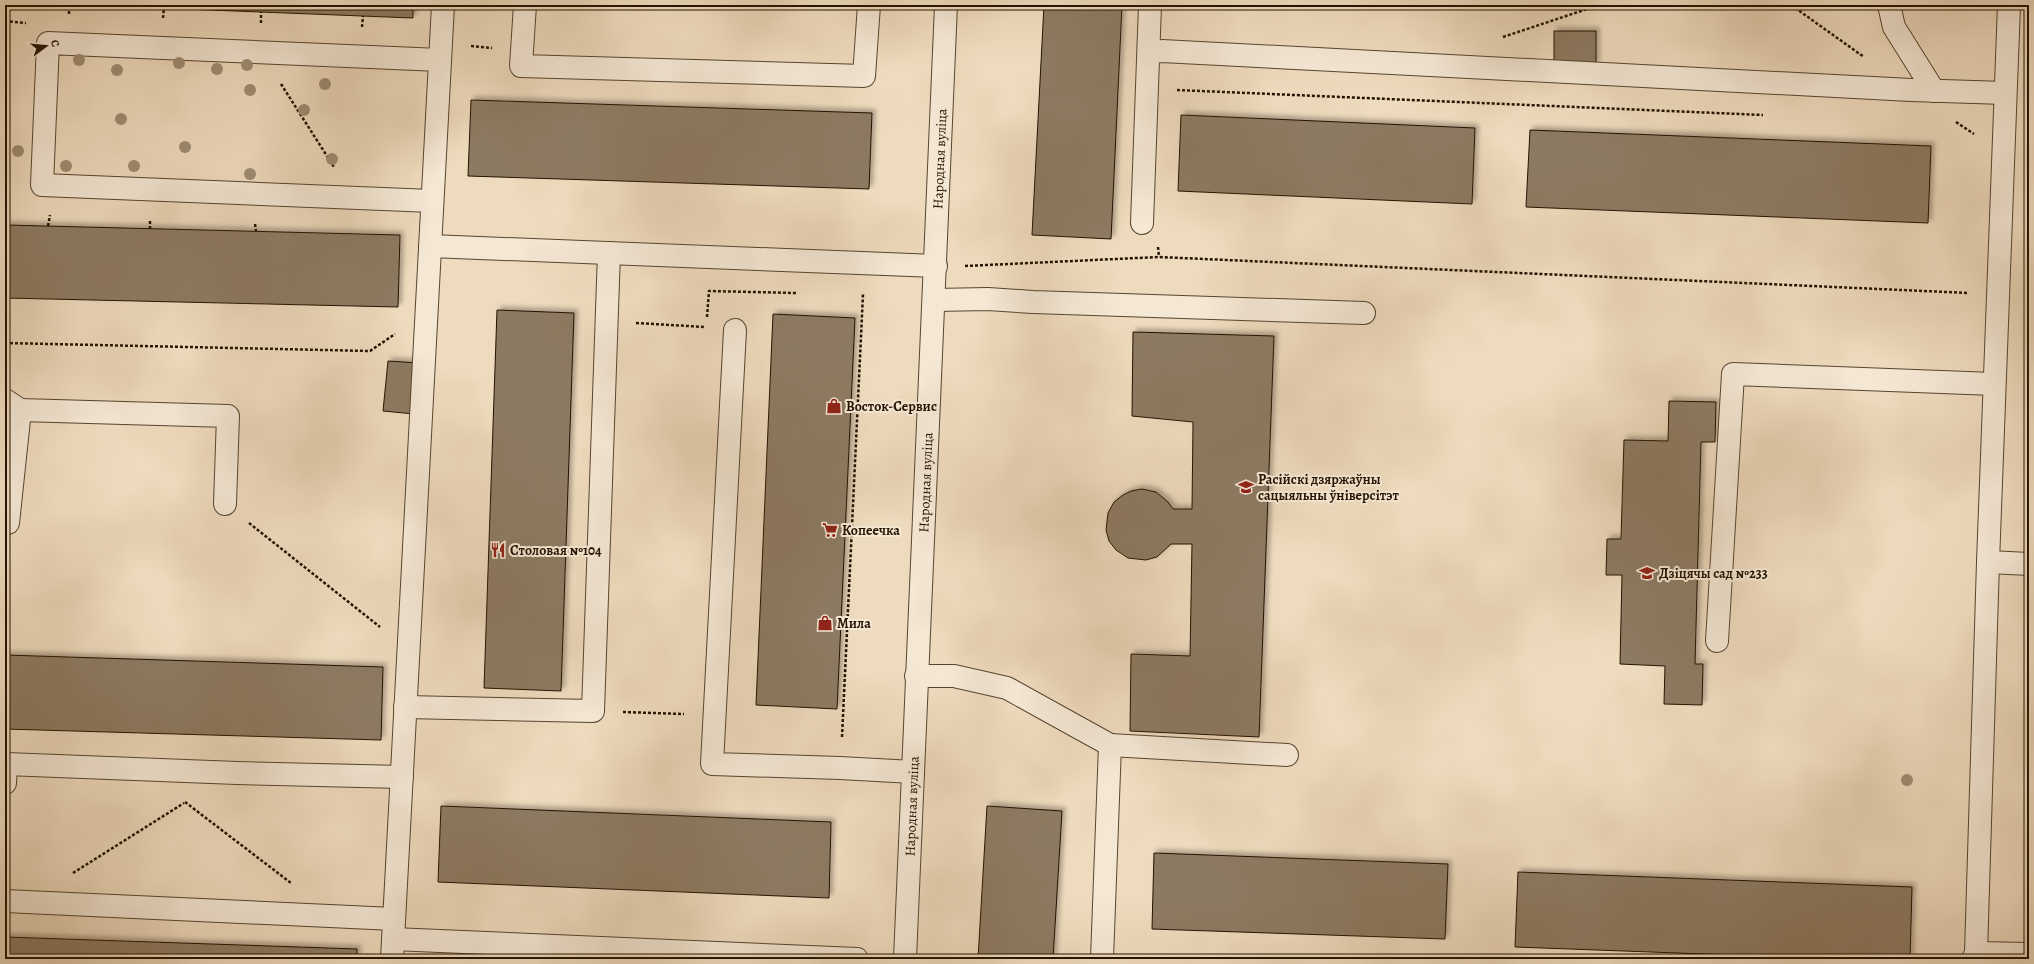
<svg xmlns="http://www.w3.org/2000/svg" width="2034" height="964" font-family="Alegreya,serif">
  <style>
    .building { fill: #8d7a62; stroke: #231300; filter: url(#shadow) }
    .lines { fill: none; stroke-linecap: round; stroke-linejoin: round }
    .minor-casing { stroke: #56452f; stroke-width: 24 }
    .path { stroke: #231300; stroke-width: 2.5; stroke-dasharray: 3 2; stroke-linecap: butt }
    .minor { stroke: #f4e7d4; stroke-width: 22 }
    .tree { fill: #9f8c73 }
    .labels { text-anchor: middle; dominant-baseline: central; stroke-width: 4; stroke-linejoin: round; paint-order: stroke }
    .street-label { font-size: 14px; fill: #231300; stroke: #f4e7d4 }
    .poi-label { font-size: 14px; font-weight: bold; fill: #231300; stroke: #f4e7d4; text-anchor: start }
  </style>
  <defs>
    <filter id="shadow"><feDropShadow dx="3.5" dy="-3.5" stdDeviation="2" flood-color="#0004"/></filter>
  </defs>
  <rect width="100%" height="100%" fill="#eedabd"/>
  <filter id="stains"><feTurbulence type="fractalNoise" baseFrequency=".005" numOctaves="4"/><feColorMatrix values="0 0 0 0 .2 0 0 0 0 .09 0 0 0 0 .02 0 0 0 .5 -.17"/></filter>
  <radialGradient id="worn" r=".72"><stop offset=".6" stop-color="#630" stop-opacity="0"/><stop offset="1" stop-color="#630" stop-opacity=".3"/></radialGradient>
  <g class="building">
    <polygon points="82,5 413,5 413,18"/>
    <polygon points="1044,5 1122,5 1111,239 1032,235"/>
    <rect x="1554" y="31" width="42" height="34"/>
    <polygon points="471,100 872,113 869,189 468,176"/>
    <polygon points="1181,115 1475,128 1472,204 1178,191"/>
    <polygon points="1530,130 1931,146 1928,223 1526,207"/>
    <polygon points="5,225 400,235 398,307 5,298"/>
    <polygon points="497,310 574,313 561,691 484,688"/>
    <polygon points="773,314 855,318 837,709 756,705"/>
    <polygon points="1133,332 1274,336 1259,737 1130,731 1131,654 1190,656 1192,544 1171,544 1157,557 1146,560 1128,558 1116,550 1109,541 1106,530 1108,513 1114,502 1123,495 1131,491 1142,489 1156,492 1168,502 1173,509 1192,509 1193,422 1132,416"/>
    <polygon points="388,361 418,363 414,414 383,411"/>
    <polygon points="1669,401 1716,402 1715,442 1701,442 1695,664 1703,664 1702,705 1664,704 1665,666 1620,664 1622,575 1606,575 1607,539 1621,539 1624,440 1668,441"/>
    <polygon points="5,655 383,667 381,740 5,729"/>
    <polygon points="441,806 831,822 829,898 438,882"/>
    <polygon points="987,806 1062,811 1053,959 978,959"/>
    <polygon points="2029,823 2029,909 2026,909"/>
    <polygon points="1154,853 1448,864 1445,939 1152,929"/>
    <polygon points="1518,872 1912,887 1910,959 1841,959 1515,947"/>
    <polygon points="5,937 357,949 357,959 5,959"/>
  </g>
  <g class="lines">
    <defs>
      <g id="minor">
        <polyline points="525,5 521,66 864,76 869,5"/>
        <polyline points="1889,5 1894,27 1934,91"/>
        <polyline points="1149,53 1162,51 1911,90 2005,93"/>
        <polyline points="432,201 42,185 48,43 440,60"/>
        <polyline points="1142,223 1150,5"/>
        <polyline points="430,246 936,266"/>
        <polyline points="934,300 988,299 1033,302 1364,313"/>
        <polyline points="735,330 712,764 840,768 913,772"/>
        <polyline points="5,400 20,410 8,523 5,523"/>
        <polyline points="20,410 228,416 225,504"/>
        <polyline points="1988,562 2029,564"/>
        <polyline points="1717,641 1733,374 1994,384"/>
        <polyline points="916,676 954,676 1007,688 1110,745 1102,959"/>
        <polyline points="405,707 593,711 609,253"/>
        <polyline points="1110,745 1287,755"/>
        <polyline points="5,783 6,764 237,773 402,777"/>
        <polyline points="5,901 394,919"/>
        <polyline points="393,939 857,959"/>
        <polyline points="1976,953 2029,954"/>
        <polyline points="392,959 443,5"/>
        <path id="s1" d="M905,959L946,5"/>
        <polyline points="1973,959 1976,953 1988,562 2009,5"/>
      </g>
    </defs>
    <use href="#minor" class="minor-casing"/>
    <g class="path">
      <polyline points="1791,5 1864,57"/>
      <polyline points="69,14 69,5"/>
      <polyline points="163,18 164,8"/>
      <polyline points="5,21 26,23"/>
      <polyline points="261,23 261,12"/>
      <polyline points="362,27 363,16"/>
      <polyline points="1503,37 1599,5"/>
      <polyline points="471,46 492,48"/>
      <polyline points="281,84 334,167"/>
      <polyline points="1177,90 1763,115"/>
      <polyline points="1956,122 1974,134"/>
      <polyline points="255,224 256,231"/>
      <polyline points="48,226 50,215"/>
      <polyline points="150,229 150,219"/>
      <polyline points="1158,247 1159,257"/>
      <polyline points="965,266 1159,257 1969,293"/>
      <polyline points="707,317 709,291 796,293"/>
      <polyline points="636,323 705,327"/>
      <polyline points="5,343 370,351 395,334"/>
      <polyline points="249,523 380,627"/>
      <polyline points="623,712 684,714"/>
      <polyline points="842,737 863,294"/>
      <polyline points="185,802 291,883"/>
      <polyline points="73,873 184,803"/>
    </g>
    <use href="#minor" class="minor"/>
  </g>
  <g class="tree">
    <circle cx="79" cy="60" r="6"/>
    <circle cx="179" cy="63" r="6"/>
    <circle cx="247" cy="65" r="6"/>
    <circle cx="217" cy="69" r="6"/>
    <circle cx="117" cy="70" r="6"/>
    <circle cx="325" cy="84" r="6"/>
    <circle cx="250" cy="90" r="6"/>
    <circle cx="304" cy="110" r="6"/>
    <circle cx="121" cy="119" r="6"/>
    <circle cx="185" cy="147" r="6"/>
    <circle cx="18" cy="151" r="6"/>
    <circle cx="332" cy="159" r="6"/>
    <circle cx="66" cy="166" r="6"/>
    <circle cx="134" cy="166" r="6"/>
    <circle cx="250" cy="174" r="6"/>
    <circle cx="1907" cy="780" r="6"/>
  </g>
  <defs>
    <symbol id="shop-bare" viewBox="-9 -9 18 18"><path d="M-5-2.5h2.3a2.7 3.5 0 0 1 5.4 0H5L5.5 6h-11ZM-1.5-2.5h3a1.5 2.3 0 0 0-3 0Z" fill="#8f2418" stroke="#f4e7d4" stroke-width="2.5" paint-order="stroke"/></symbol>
    <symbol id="university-bare" viewBox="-9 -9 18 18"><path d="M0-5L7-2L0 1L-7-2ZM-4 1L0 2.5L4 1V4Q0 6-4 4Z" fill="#8f2418" stroke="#f4e7d4" stroke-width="2.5" paint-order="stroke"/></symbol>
    <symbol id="supermarket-bare" viewBox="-9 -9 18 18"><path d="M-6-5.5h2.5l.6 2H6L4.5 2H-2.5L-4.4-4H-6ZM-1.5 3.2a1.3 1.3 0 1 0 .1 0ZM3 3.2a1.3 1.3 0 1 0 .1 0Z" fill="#8f2418" stroke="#f4e7d4" stroke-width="2.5" paint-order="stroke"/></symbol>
    <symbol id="restaurant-bare" viewBox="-9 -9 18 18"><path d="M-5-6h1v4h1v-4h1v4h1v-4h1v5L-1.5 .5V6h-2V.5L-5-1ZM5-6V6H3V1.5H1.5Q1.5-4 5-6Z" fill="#8f2418" stroke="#f4e7d4" stroke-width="2.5" paint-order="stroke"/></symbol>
    <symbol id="school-bare" viewBox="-9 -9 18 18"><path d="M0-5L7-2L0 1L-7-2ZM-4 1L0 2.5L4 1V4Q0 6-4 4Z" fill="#8f2418" stroke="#f4e7d4" stroke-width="2.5" paint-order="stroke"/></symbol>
  </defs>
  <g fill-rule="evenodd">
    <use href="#shop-bare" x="823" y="395" width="22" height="22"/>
    <use href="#university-bare" x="1235" y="476" width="22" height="22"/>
    <use href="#supermarket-bare" x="819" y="519" width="22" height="22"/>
    <use href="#restaurant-bare" x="487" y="539" width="22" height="22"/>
    <use href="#school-bare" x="1636" y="562" width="22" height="22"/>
    <use href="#shop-bare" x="814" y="612" width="22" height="22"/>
  </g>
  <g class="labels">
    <g class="street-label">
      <text stroke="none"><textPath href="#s1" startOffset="801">Народная вуліца</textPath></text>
      <text stroke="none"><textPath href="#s1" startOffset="477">Народная вуліца</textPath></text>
      <text stroke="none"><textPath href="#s1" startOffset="153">Народная вуліца</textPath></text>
    </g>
    <g class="poi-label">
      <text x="846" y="406">Восток-Сервис</text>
      <text x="1258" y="479">Расійскі дзяржаўны<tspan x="1258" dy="16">сацыяльны ўніверсітэт</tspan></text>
      <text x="842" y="530">Копеечка</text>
      <text x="510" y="550">Столовая №104</text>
      <text x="1659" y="573">Дзіцячы сад №233</text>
      <text x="837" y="623">Мила</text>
    </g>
  </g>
  <rect width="2034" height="964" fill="none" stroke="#eedabd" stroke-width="20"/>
  <rect x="6" y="6" width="2022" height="952" fill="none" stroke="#231300" stroke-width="2"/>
  <rect x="10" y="10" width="2014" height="944" fill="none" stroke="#231300"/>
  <g transform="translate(46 46) rotate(74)" stroke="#f4e7d4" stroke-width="3" paint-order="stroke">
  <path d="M0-3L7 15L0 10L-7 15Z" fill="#231300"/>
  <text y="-6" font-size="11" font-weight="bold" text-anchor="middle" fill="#231300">С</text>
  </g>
  <rect width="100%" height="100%" filter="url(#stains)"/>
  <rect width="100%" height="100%" fill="url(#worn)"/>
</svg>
